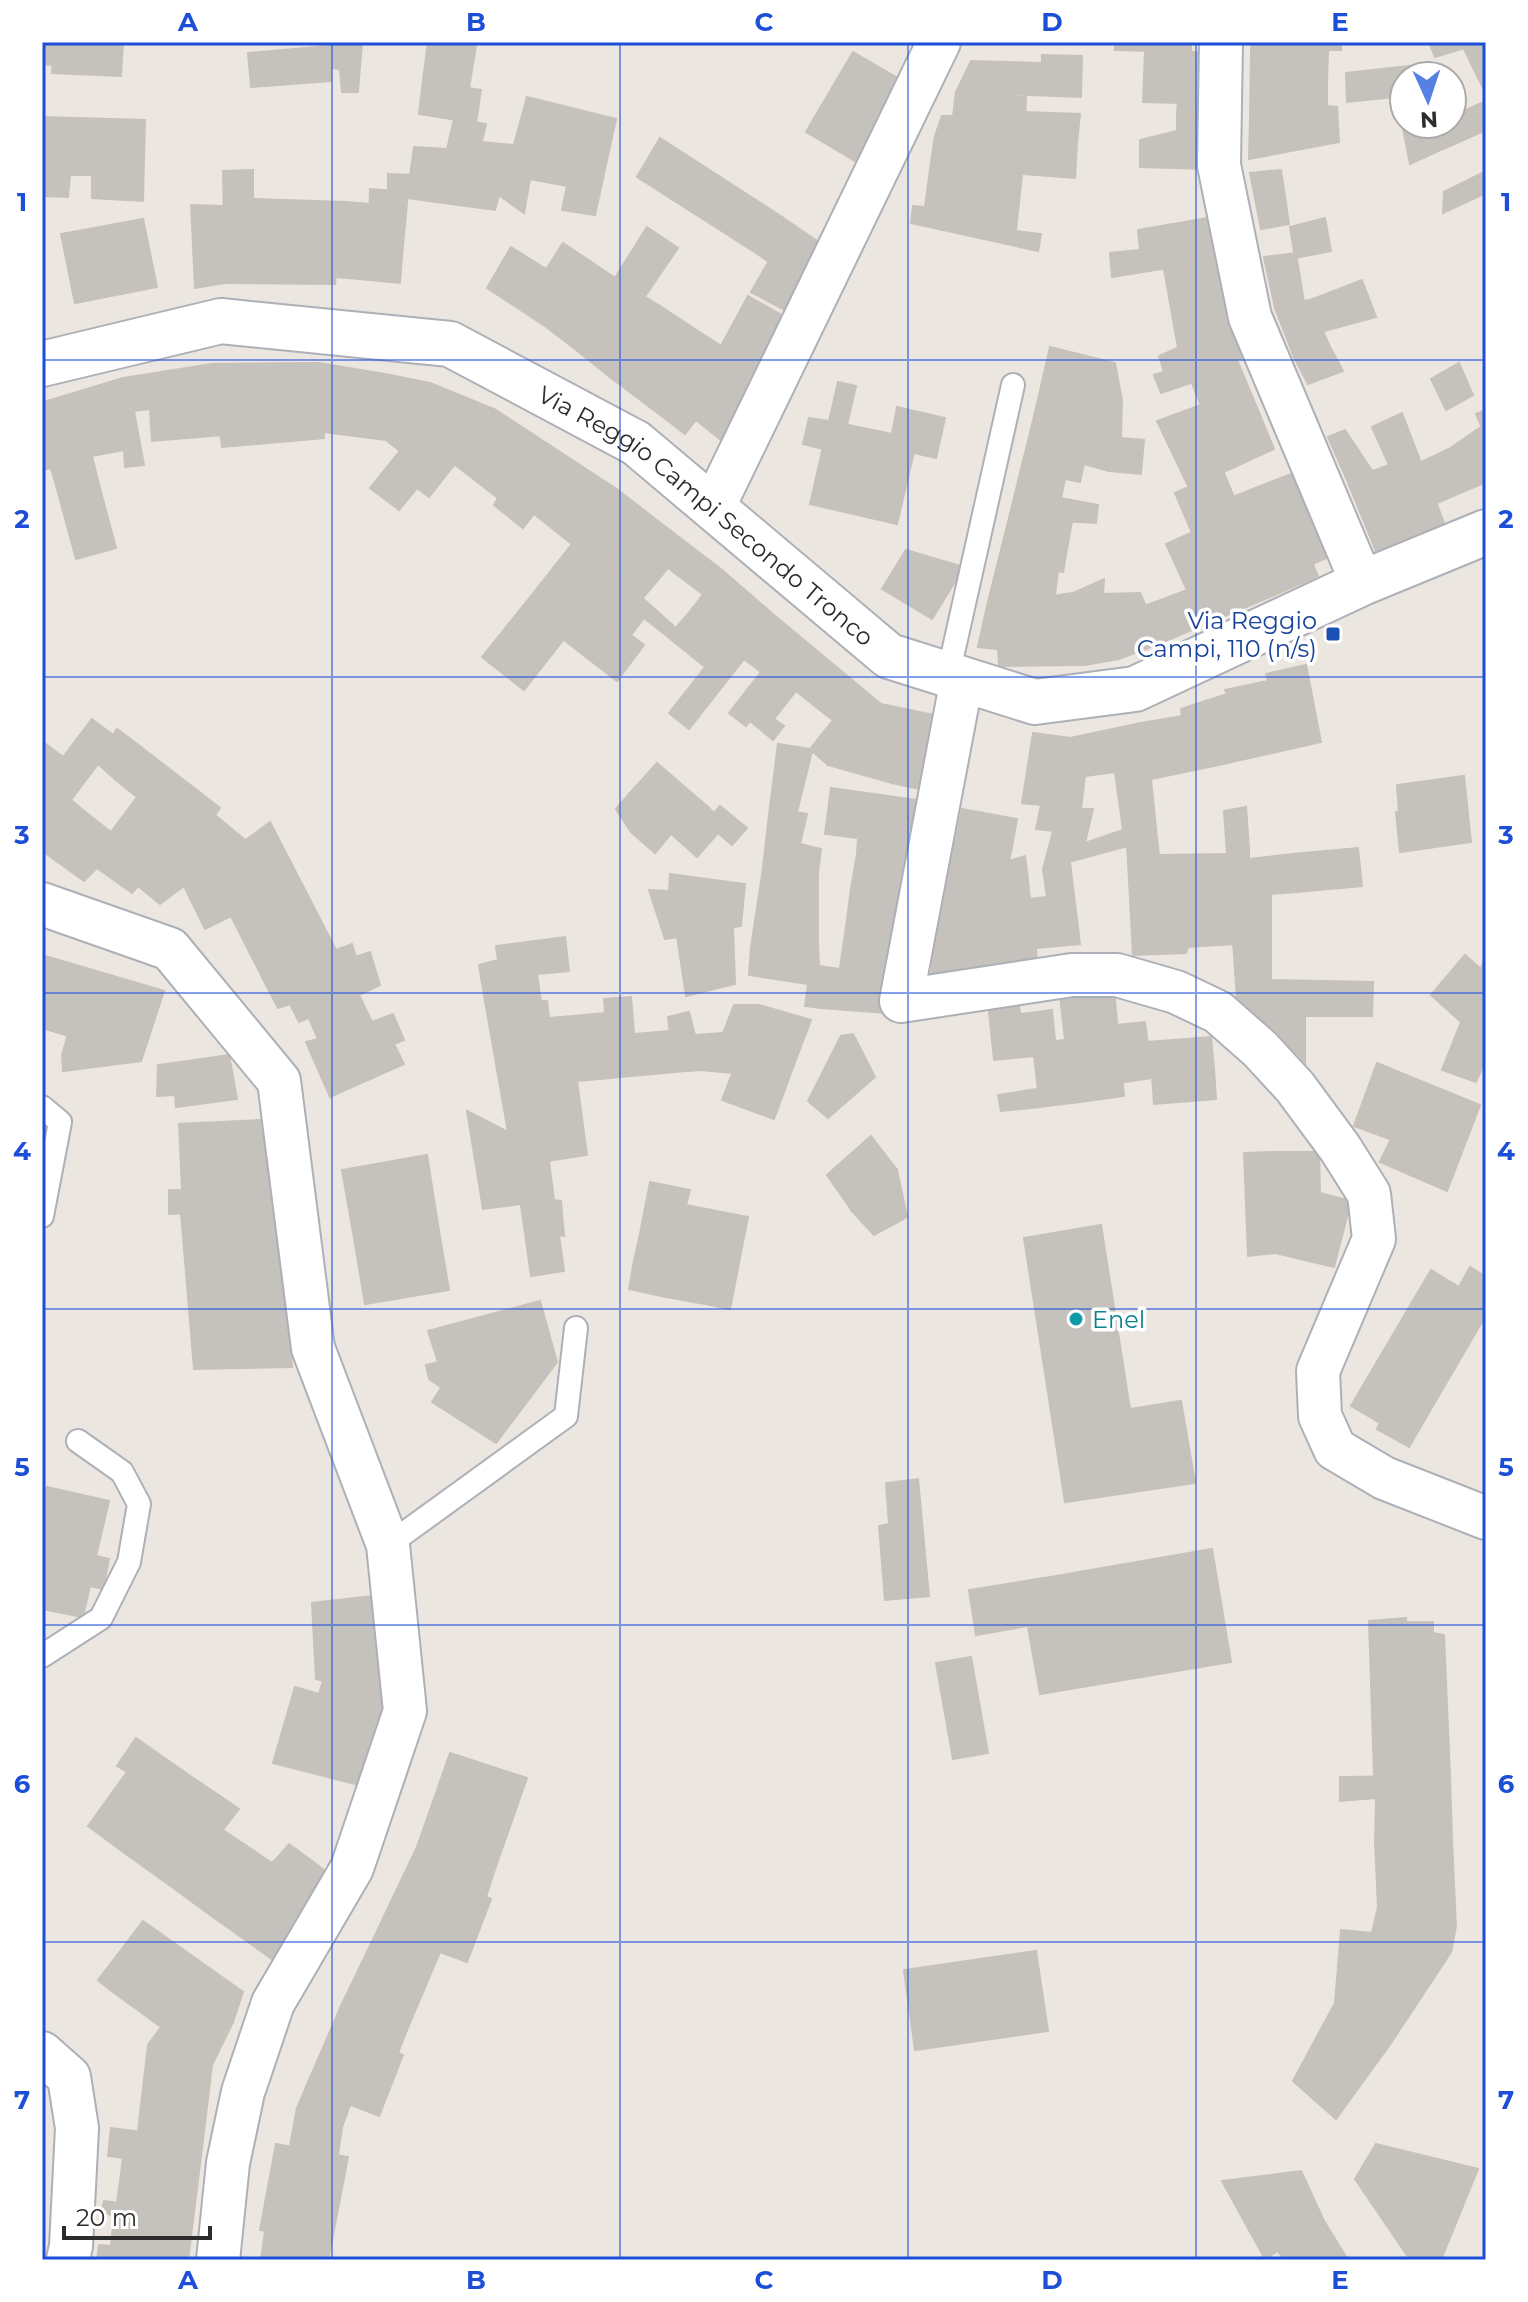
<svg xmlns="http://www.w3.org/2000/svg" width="1528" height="2302" font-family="Montserrat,sans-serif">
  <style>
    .building { fill: #c5c1bc; stroke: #c7c1ba; stroke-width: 2; fill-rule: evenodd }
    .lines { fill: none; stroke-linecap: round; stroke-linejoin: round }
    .lane-casing { stroke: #adb0b7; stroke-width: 26 }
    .street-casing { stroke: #adb0b7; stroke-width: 46 }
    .secondary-casing { stroke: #adb0b7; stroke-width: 48 }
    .lane { stroke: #fff; stroke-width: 22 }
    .street { stroke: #fff; stroke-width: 42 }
    .secondary { stroke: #fff; stroke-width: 44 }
    .grid { fill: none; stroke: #1d4ed8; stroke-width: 2; stroke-opacity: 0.55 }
    .transit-dot { fill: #1a4fb4; stroke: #fff; stroke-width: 3 }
    .culture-dot { fill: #0f9aa8; stroke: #fff; stroke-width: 3 }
    .labels { text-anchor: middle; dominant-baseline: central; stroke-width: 7; stroke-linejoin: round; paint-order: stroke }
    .street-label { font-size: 24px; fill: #2c2c2c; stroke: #fff }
    .transit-label { font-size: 24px; fill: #164399; stroke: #fff; text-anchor: end }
    .culture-label { font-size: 24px; fill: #0d838f; stroke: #fff; text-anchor: start }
    .neatline { fill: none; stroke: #1d4ed8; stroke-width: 3 }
    .grid-label { font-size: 26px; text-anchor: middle; font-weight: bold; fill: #1d4ed8 }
  </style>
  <rect width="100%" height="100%" fill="#ece6e1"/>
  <g class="building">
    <polygon points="42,42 54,42 53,65 42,64"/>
    <polygon points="54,42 123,42 121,76 52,73"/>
    <polygon points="428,42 469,42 468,44 476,46 471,76 424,72"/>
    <polygon points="1115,42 1191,42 1191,52 1115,50"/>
    <polygon points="1252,42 1341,42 1341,50 1251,50"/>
    <polygon points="1429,42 1484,42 1435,57"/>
    <polygon points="1486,42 1486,94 1464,49"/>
    <polygon points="362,43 358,92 342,92 340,69 331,68 331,81 251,87 248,53"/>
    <polygon points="1251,50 1282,50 1282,90 1327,86 1327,106 1250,119"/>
    <polygon points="1282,50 1328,50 1327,86 1282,90"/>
    <polygon points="853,52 903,81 857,162 806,132"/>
    <polygon points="1145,52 1181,52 1178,103 1143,102"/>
    <polygon points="1181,52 1213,52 1210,116 1177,116"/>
    <polygon points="1042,55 1082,56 1081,97 956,92 971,61 1042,63"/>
    <polygon points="1436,63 1437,76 1404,76 1404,96 1347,102 1346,73"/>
    <polygon points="424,72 471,76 469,88 481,90 476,123 419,114"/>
    <polygon points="956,92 1026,97 1024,140 935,136 942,116 953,116"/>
    <polygon points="1404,96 1404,124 1437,124 1443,149 1410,164 1397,97"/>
    <polygon points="527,97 616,119 595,215 562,210 567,186 530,179 524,213 500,196"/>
    <polygon points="1486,101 1486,130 1443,149 1437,124 1452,124 1452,116"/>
    <polygon points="1327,106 1337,107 1339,142 1249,159 1250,119"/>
    <polygon points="1025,112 1080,114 1077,143 1024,140"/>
    <polygon points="1177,116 1210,116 1209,169 1140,167 1140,140 1177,131"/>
    <polygon points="42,117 145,120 143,201 92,198 92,175 70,175 68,197 42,196"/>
    <polygon points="454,119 486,124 473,179 503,181 495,210 435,202"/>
    <polygon points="935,136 985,138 981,171 930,169"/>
    <polygon points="660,138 756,200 731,237 637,177"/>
    <polygon points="985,138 1077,143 1075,178 981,171"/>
    <polygon points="481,142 514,145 503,181 473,179"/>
    <polygon points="414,147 446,149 435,202 407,198"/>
    <polygon points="930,169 1022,174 1016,231 1041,234 1038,251 911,223 913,206 925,207"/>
    <polygon points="253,170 253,199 345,202 335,284 225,283 223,171"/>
    <polygon points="1281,170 1289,224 1261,229 1250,173"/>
    <polygon points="1486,171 1486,193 1443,213 1444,192"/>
    <polygon points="388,174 411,175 408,192 388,190"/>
    <polygon points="370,189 408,192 402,257 368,256"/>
    <polygon points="756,200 782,217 756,253 731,237"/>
    <polygon points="345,202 369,204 368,256 402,257 400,283 338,277"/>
    <polygon points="191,205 222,206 223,244 193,246"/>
    <polygon points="1219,216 1225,255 1180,266 1173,224"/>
    <polygon points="782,217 826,247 804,286 756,253"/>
    <polygon points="1325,218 1331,251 1295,258 1290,227"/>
    <polygon points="143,219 157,287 75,303 61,234"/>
    <polygon points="1173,224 1180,266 1112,277 1110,253 1140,250 1138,230"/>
    <polygon points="647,227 678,248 646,295 615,278"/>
    <polygon points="563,243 590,261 573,286 547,268"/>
    <polygon points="223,244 225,283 195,288 193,246"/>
    <polygon points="511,247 573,286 545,326 487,288"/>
    <polygon points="1296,253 1304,302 1275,308 1264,257"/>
    <polygon points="1225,255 1236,319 1178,348 1164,269"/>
    <polygon points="590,261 615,278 570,345 545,326"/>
    <polygon points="769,261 804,286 792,314 751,292"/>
    <polygon points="615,278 660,306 623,360 582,327"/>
    <polygon points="1362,280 1376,317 1324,331 1310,300"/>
    <polygon points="748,296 790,320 722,441 696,420 685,434 667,420 721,346"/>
    <polygon points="1310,300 1329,345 1294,357 1275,308"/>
    <polygon points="660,306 721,346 667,420 610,377"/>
    <polygon points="1236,319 1254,353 1237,360 1221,327"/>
    <polygon points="582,327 623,360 610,377 570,345"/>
    <polygon points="1221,327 1237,360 1197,381 1182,346"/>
    <polygon points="1329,345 1343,371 1308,384 1294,357"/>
    <polygon points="1182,346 1197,381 1161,393 1154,375 1164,372 1159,356"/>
    <polygon points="1050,347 1115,363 1122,400 1121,438 1033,421"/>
    <polygon points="1237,360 1274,449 1189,488 1157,421 1201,405 1192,383"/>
    <polygon points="319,363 385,374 430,383 386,440 324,432"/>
    <polygon points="319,363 324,438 222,447 212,364"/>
    <polygon points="1459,363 1473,395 1446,410 1431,379"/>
    <polygon points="212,364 222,435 152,441 150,409 134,411 123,378"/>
    <polygon points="123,378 134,411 144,465 125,467 124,450 92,456 97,477 77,483 54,399"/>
    <polygon points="838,382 856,386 847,425 829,421"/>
    <polygon points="430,383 496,410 462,455 408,412"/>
    <polygon points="54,399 77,483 57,489 51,468 42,470 42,402"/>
    <polygon points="897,407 945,418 936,458 914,453 917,439 892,434"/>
    <polygon points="496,410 618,490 572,544 534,514 523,528 494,505 498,498 454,464"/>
    <polygon points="1486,410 1486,437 1476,414"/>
    <polygon points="408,412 462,455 429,497 417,488 399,510 370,488 400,451 386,440"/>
    <polygon points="1402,413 1444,523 1376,551 1347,480 1371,469 1373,471 1389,465 1372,427"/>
    <polygon points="809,418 829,421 823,449 803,444"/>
    <polygon points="829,421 917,439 897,524 810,504"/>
    <polygon points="1033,421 1121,438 1144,440 1141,474 1109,471 1084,464 1080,482 1021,469"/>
    <polygon points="1481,427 1486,437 1486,482 1437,503 1421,462 1449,449"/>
    <polygon points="1345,430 1371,469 1347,480 1328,437"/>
    <polygon points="1021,469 1065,479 1061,498 1098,505 1096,523 1009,518"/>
    <polygon points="1223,471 1275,595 1227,615 1175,493"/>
    <polygon points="1296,472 1333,555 1313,564 1287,505 1246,521 1235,496"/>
    <polygon points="97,477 116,548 76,559 57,489"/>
    <polygon points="618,490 645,511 606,563 576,539"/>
    <polygon points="1287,505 1318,576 1275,595 1246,521"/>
    <polygon points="645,511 722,570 704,595 668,568 642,599 606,563"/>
    <polygon points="1009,518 1072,521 1063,572 1058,571 1055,596 987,606"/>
    <polygon points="1193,532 1227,615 1203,625 1166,544"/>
    <polygon points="576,539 599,559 570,596 574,600 550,629 523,606"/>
    <polygon points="906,550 964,567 932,619 882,589"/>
    <polygon points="599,559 676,628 668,637 644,618 631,635 644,645 638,653 570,596"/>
    <polygon points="722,570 780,620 744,659 692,609"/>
    <polygon points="1104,579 1103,594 1119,659 1084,665 1073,593"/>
    <polygon points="1187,590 1203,625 1162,643 1147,605"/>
    <polygon points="1073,593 1084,665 999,666 998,649 978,647 987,606"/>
    <polygon points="1140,593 1162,643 1119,659 1103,594"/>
    <polygon points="574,600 638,653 617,681 550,629"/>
    <polygon points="523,606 564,639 524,690 482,657"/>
    <polygon points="692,609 744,659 725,683 668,637"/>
    <polygon points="780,620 798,635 761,672 744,659"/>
    <polygon points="798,635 852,680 825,714 796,691 774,719 784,726 773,740 750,721 746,726 729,713 761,672"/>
    <polygon points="1306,665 1321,742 1254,757 1247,712 1205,721 1214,766 1151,779 1141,723 1182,716 1181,709 1227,694 1225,690 1268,681 1266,674"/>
    <polygon points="706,666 725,683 689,729 669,713"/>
    <polygon points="852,680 881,704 828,765 812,751 797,812 770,807 778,744 810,749 833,720 825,714"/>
    <polygon points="881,704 905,709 892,783 828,765"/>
    <polygon points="905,709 939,716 924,790 892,783"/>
    <polygon points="1247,712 1254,757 1214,766 1205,721"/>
    <polygon points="92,719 113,735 117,729 141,747 116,780 98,764 71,800 89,815 55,860 42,851 42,741 63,757"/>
    <path d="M1141,723L1151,779L1157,838L1043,869L1053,831L1061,777L1073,778L1070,738ZM1115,772L1123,830L1085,843L1093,809H1081L1085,776Z"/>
    <polygon points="1033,733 1070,738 1073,778 1061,777 1053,831 1036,829 1041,805 1022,803"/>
    <polygon points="141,747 220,808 215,815 245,840 160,904 138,886 132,893 97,868 84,881 55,860 89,815 111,832 137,797 116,780"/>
    <polygon points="657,763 707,806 677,839 629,794"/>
    <polygon points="1464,776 1471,842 1400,852 1396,812 1399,812 1397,785"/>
    <polygon points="831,788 917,800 908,861 857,854 858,838 825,834"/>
    <polygon points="629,794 671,834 655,853 631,832 616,809"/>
    <polygon points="707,806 714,813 720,806 747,828 732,845 718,833 697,857 677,839"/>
    <polygon points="770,807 807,814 800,844 821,849 818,873 762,875"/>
    <polygon points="1246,807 1249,848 1227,854 1224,811"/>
    <polygon points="962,809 1017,819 1012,847 956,839"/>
    <polygon points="270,822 334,946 263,979 231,916 205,929 184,886"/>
    <polygon points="1157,838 1159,855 1227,854 1234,944 1188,947 1186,953 1133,955 1127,844"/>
    <polygon points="956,839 1012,847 1009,861 1025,856 1027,871 1007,875 1007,880 949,871"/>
    <polygon points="1249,848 1249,859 1293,854 1297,892 1230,897 1227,854"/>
    <polygon points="1358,848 1362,886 1297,892 1293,854"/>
    <polygon points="857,854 908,861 903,897 851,889"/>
    <polygon points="1070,862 1080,944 1036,948 1038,976 1003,973 992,878 1007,880 1007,875 1027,871 1030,899 1047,897 1043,869"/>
    <polygon points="949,871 992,878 998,935 936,938"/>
    <polygon points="818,873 818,943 751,947 762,875"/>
    <polygon points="670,874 745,884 741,926 665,939 649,890 669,891"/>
    <polygon points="851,889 903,897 898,934 846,927"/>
    <polygon points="1271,894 1271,980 1373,982 1372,1016 1305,1016 1305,1063 1277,1032 1237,999 1230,897"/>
    <polygon points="733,927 735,984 686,996 677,936"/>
    <polygon points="846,927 898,934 892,976 840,968"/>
    <polygon points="998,935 1003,973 930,983 936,938"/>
    <polygon points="565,937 569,971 537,974 541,1002 485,1001 479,965 498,960 496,946"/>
    <polygon points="818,943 821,1008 805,1006 808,984 749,975 751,947"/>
    <polygon points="352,944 356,957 370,952 380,985 359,995 372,1022 393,1014 404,1040 394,1044 404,1064 330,1097 306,1042 318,1039 309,1018 299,1022 290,1004 278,1008 263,979 334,946 336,950"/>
    <polygon points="1486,952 1486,1059 1476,1082 1442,1070 1461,1022 1431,995 1465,955 1481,969"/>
    <polygon points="42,955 164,991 142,1058 42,1028"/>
    <polygon points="818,966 892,976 886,1013 821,1008"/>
    <polygon points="1114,990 1124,1096 1072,1103 1060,995"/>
    <polygon points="631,997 634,1034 668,1031 674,1072 610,1078 604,999"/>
    <polygon points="1018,999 1020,1014 1029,1013 1034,1056 994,1060 988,1002"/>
    <polygon points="485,1001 547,1001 549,1018 583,1015 586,1048 572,1048 577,1081 501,1092"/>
    <polygon points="734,1005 759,1005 732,1073 701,1070 674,1072 668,1017 689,1012 695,1035 723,1033"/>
    <polygon points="759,1005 811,1020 797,1057 745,1040"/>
    <polygon points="1052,1010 1055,1041 1064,1040 1072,1103 1040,1107 1029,1013"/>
    <polygon points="605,1013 610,1078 577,1081 572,1048 586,1048 583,1015"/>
    <polygon points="1145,1022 1152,1078 1124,1082 1117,1025"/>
    <polygon points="68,1034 142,1058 141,1061 63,1071 62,1055"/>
    <polygon points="853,1034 875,1077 828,1118 808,1101 841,1036"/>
    <polygon points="1211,1037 1214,1069 1152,1076 1147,1042"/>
    <polygon points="745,1040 797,1057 774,1119 722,1100"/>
    <polygon points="229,1055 237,1099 176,1107 175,1095 157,1096 158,1065"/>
    <polygon points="1377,1063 1438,1088 1422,1123 1402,1116 1392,1140 1354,1126"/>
    <polygon points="1214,1069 1216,1099 1154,1104 1152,1076"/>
    <polygon points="577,1081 587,1155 514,1166 501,1092"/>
    <polygon points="1438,1088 1480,1105 1447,1191 1380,1162 1402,1116 1422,1123"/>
    <polygon points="1037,1089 1040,1107 1001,1111 998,1095"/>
    <polygon points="467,1111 508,1132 514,1166 549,1161 554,1200 483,1209"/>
    <polygon points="260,1120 278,1209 169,1214 169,1190 182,1190 179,1124"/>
    <polygon points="42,1122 56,1133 42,1195"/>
    <polygon points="871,1136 897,1170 852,1211 827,1175"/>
    <polygon points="1270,1152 1275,1253 1248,1256 1244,1153"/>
    <polygon points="1270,1152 1319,1152 1320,1193 1351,1201 1334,1267 1275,1253"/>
    <polygon points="427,1155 439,1231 355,1244 342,1170"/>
    <polygon points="897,1170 907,1217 874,1235 852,1211"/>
    <polygon points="650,1182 690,1190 686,1205 748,1217 730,1309 700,1303 708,1266 694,1263 698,1240 641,1229"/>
    <polygon points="554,1200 561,1201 564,1236 559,1235 564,1271 531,1276 521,1205"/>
    <polygon points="278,1209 292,1367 194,1369 181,1213"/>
    <polygon points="1101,1225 1130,1409 1181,1401 1195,1483 1065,1502 1024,1238"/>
    <polygon points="641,1229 698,1240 694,1263 674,1258 672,1270 634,1261"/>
    <polygon points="439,1231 449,1290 365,1304 355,1244"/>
    <polygon points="674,1258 708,1266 700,1303 666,1297"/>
    <polygon points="634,1261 672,1270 666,1297 629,1289"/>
    <polygon points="1470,1267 1486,1277 1486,1315 1409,1447 1377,1429 1380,1423 1351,1406 1431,1270 1459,1287"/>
    <polygon points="540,1301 557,1362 496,1443 432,1402 441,1388 478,1413 509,1366 505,1347 438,1362 428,1331"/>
    <polygon points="505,1347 509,1366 478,1413 429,1379 426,1365"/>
    <polygon points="918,1479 929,1596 885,1600 879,1526 889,1524 886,1483"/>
    <polygon points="47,1487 109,1501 96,1556 109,1559 103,1589 90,1586 83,1617 42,1609 42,1509"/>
    <polygon points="1212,1549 1231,1662 1040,1694 1028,1627 1051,1622 1044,1578"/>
    <polygon points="1044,1578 1051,1622 976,1635 969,1590"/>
    <polygon points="380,1595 388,1697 316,1679 312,1603"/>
    <polygon points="1406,1618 1406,1622 1433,1622 1433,1633 1444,1635 1450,1776 1374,1776 1369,1621"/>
    <polygon points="971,1657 988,1753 953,1759 936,1663"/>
    <polygon points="323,1681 388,1697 363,1786 273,1763 295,1687 319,1694"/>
    <polygon points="136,1738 186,1773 126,1854 88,1826 127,1772 117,1766"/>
    <polygon points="450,1753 527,1778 494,1872 417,1847"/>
    <polygon points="186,1773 239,1809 176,1890 126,1854"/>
    <polygon points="1421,1776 1450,1776 1452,1840 1423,1842"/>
    <polygon points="1421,1776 1423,1842 1375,1843 1376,1798 1340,1801 1340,1777"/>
    <polygon points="223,1830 272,1863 278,1857 314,1901 304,1915 245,1874 213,1917 176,1890"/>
    <polygon points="1452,1840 1455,1906 1378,1907 1375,1843"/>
    <polygon points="289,1844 332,1876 314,1901 278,1857"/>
    <polygon points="417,1847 448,1857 426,1912 417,1908 404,1939 378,1929"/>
    <polygon points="448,1857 494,1872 486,1897 491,1899 467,1962 404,1939 417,1908 426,1912"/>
    <polygon points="245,1874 304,1915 272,1959 213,1917"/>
    <polygon points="1455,1906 1456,1926 1451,1952 1391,2043 1335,2003 1341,1930 1372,1933 1378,1907"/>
    <polygon points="143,1921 243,1992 233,2022 137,1953 109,1989 98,1980"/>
    <polygon points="378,1929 440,1952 407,2030 341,2006"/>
    <polygon points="1036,1951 1048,2031 915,2050 904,1970"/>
    <polygon points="137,1953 233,2022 212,2065 203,2140 138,2131 148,2045 161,2027 109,1989"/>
    <polygon points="1335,2003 1391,2043 1336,2119 1293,2081"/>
    <polygon points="341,2006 368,2016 338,2100 306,2087"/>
    <polygon points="368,2016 407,2030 398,2053 403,2055 379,2116 338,2100"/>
    <polygon points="306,2087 350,2105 342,2127 338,2155 290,2146 297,2108"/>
    <polygon points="111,2128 203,2140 194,2212 117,2203 123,2158 108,2156"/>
    <polygon points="276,2144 348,2157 331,2245 260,2230"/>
    <polygon points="1376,2144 1478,2169 1441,2260 1409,2258 1355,2179"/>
    <polygon points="1301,2171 1324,2221 1265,2259 1222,2181"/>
    <polygon points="104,2201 194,2212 188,2260 97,2260 99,2245 111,2246 114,2215 101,2213"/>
    <polygon points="1324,2221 1348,2260 1284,2260 1278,2251"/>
    <polygon points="265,2232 331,2245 328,2260 261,2260"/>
  </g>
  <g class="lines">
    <defs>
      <g id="lane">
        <polyline points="948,675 1013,385"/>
        <polyline points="42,1107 60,1122 42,1216"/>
        <polyline points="388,1545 566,1416 576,1328"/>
        <polyline points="42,1656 101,1618 129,1562 139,1504 122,1472 78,1441"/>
      </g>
      <g id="street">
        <polyline points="1221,42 1219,165 1250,317 1362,583"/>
        <polyline points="714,506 939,42"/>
        <polyline points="962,679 901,1001 1072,975 1117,975 1176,992 1218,1012 1260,1049 1295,1087 1340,1148 1369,1194 1374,1239 1318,1371 1320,1416 1335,1449 1384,1478 1486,1518"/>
        <polyline points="42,904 170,949 279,1081 313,1348 388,1545 405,1711 352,1868 273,2003 243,2092 228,2163 218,2260"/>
        <polyline points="42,2053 69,2077 77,2128 71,2246 68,2260"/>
      </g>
      <g id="secondary">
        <path id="s1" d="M42,364L221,321L450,344L636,443L889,656L1035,702L1135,689L1362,583L1486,532"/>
      </g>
    </defs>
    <use href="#lane" class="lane-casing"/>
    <use href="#street" class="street-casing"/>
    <use href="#secondary" class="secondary-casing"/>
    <use href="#lane" class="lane"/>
    <use href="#street" class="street"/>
    <use href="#secondary" class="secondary"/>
  </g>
  <path class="grid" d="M332,42V2260M620,42V2260M908,42V2260M1196,42V2260M42,360H1486M42,677H1486M42,993H1486M42,1309H1486M42,1625H1486M42,1942H1486"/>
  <rect class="transit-dot" x="1325" y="626" width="16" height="16" rx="4"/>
  <circle class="culture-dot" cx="1076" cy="1319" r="8"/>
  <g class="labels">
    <g class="street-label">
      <text stroke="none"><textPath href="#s1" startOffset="724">Via Reggio Campi Secondo Tronco</textPath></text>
    </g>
    <g class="transit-label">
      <text x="1317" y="620">Via Reggio<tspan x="1317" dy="28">Campi, 110 (n/s)</tspan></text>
    </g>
    <g class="culture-label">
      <text x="1092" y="1319">Enel</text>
    </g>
  </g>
  <rect width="1528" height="2302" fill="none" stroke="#ffffff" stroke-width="88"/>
  <g transform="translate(1428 100) rotate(177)"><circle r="38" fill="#ffffff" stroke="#ababab" stroke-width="2"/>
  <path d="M0-6L14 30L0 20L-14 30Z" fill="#5580e4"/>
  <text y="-12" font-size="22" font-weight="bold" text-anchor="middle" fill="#2c2c2c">N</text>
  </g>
  <path d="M64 2226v12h146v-12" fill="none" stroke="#2c2c2c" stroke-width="4"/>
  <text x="76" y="2226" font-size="24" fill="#2c2c2c" stroke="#ffffff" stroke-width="6" paint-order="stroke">20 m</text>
  <rect x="44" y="44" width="1440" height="2214" class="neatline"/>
  <g class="grid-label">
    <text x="188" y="31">A</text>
    <text x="476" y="31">B</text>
    <text x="764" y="31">C</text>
    <text x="1052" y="31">D</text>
    <text x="1340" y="31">E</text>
    <text x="22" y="211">1</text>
    <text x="1506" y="211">1</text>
    <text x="22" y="528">2</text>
    <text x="1506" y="528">2</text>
    <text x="22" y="844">3</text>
    <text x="1506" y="844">3</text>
    <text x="22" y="1160">4</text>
    <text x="1506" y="1160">4</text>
    <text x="22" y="1476">5</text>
    <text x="1506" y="1476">5</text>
    <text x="22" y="1793">6</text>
    <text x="1506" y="1793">6</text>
    <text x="22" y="2109">7</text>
    <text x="1506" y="2109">7</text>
    <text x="188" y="2289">A</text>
    <text x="476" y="2289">B</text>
    <text x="764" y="2289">C</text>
    <text x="1052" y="2289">D</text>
    <text x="1340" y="2289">E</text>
  </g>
</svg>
